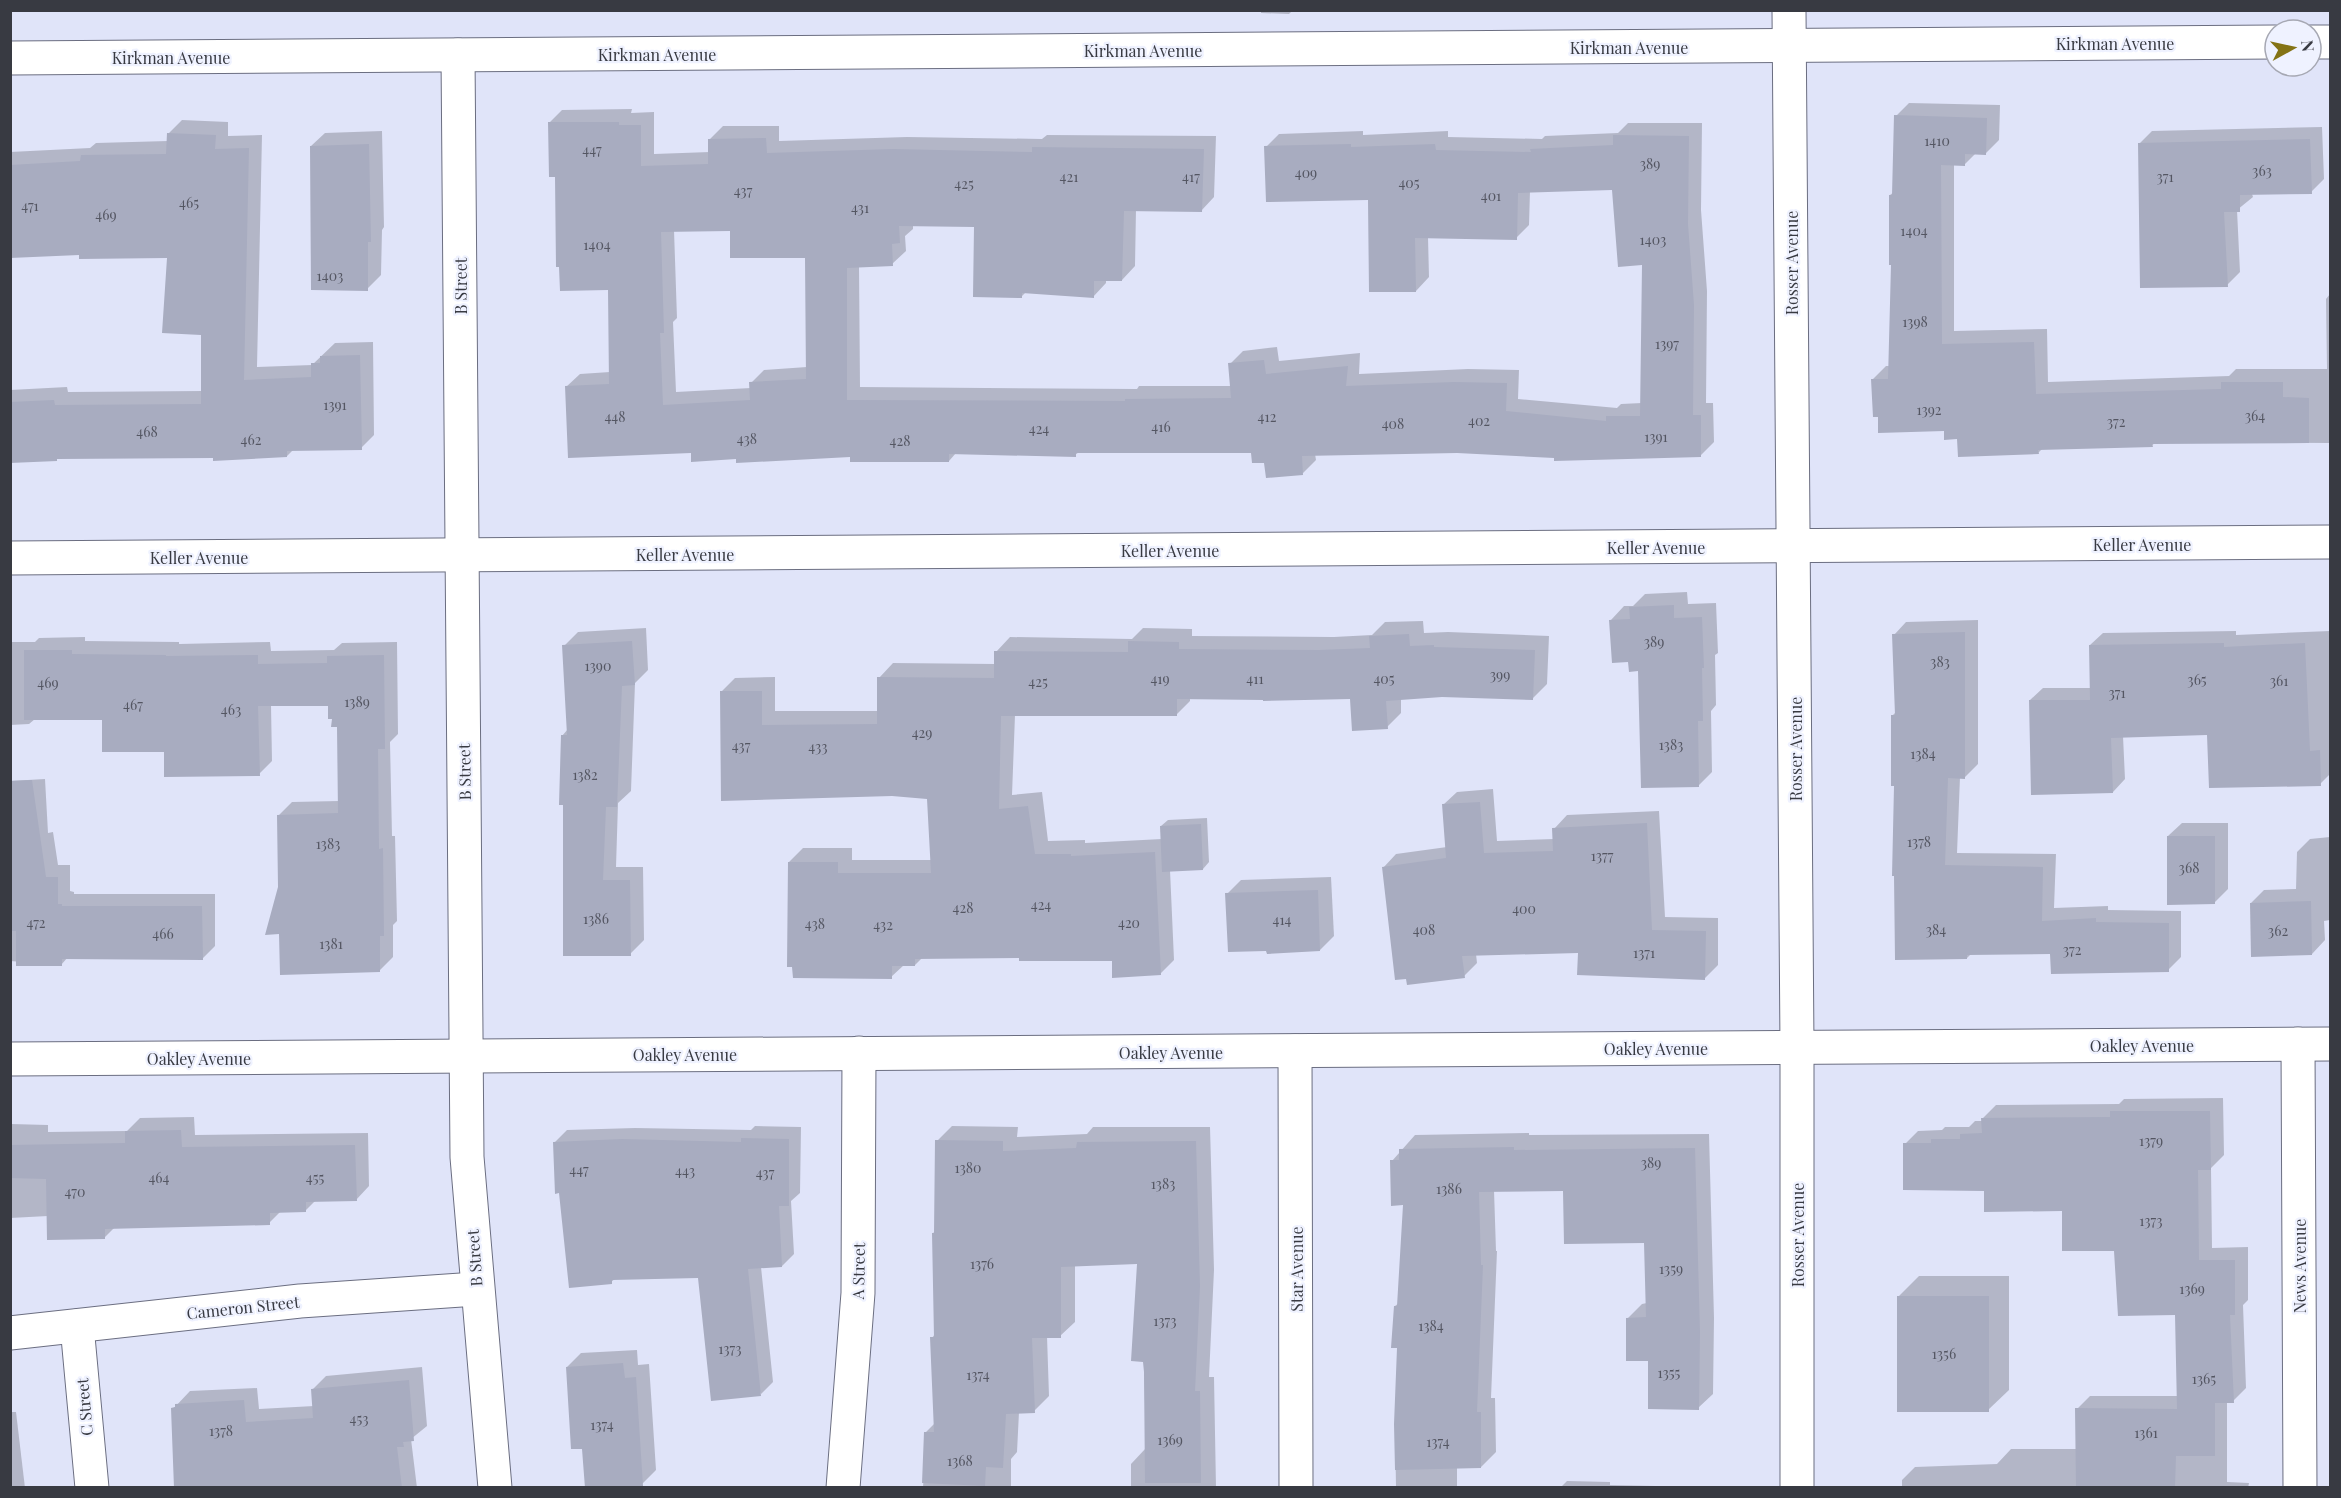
<svg xmlns="http://www.w3.org/2000/svg" width="2341" height="1498" font-family="'Playfair Display',serif">
  <style>
    .shadow { fill: #0003; fill-rule: evenodd }
    .building { fill: #a8acc0; fill-rule: evenodd }
    .lines { fill: none; stroke-linecap: round; stroke-linejoin: round }
    .minor-casing { stroke: #6b6e81; stroke-width: 35 }
    .minor { stroke: #fff; stroke-width: 33 }
    .labels { text-anchor: middle; dominant-baseline: central; stroke-width: 4.5; stroke-linejoin: round; paint-order: stroke }
    .number-label { font-size: 14px; fill: #545662 }
    .street-label { font-size: 16px; fill: #383a42; stroke: #eff2ff }
  </style>
  <rect width="100%" height="100%" fill="#e0e4f9"/>
  <g class="shadow">
    <polygon points="1261,10 1293,10 1289,14 1261,13"/>
    <polygon points="1909,103 2000,105 1999,140 1986,153 1976,153 1964,165 1954,164 1954,331 2047,329 2048,382 2229,376 2236,369 2327,369 2326,299 2330,294 2330,443 2155,442 2152,446 2043,448 2038,453 1958,438 1945,430 1879,415 1872,380 1886,366 1890,366 1892,263 1890,195 1894,192 1896,116"/>
    <path d="M632,109L631,113L654,112V154L710,152L709,140L723,126H779V141L907,137L1042,139L1047,135L1216,136L1214,197L1201,211L1136,209L1135,266L1122,280L1106,279V283L1093,297L1026,292L1021,297L975,225H913V229L905,236L906,251L892,264L859,266L860,387L1137,389L1139,386H1232L1230,364L1243,351L1277,347L1279,361L1360,353L1359,374L1468,369L1519,370L1518,399L1617,408L1621,404L1642,403L1643,263L1614,188L1530,191L1529,225L1516,238L1428,237L1429,277L1416,291L1369,198L1266,147L1279,134L1363,131V135L1448,131V137L1542,139L1545,136L1618,133L1628,123H1702L1701,210L1707,291L1706,403H1713L1714,442L1701,455L1555,457L1457,451L1315,454L1316,460L1303,473L1266,461L1252,451L1079,452L1075,455L956,453L949,461L851,455L737,457L566,387L580,374L610,372V289L557,176L549,123L562,110ZM674,230H732L807,256V367L764,370L751,383V388L676,392L673,322L677,318Z"/>
    <polygon points="182,120 228,122 228,136 262,135 257,367 312,365 335,343 373,342 374,435 361,448 293,450 287,456 58,457 10,461 10,390 67,387 68,392 203,391 203,334 169,257 80,253 10,257 10,152 90,148 96,143 168,141 169,133"/>
    <polygon points="2322,127 2324,179 2311,192 2252,194 2253,197 2237,210 2240,272 2227,285 2139,144 2152,131"/>
    <polygon points="382,131 384,227 382,230 381,275 367,289 311,146 325,133"/>
    <polygon points="1687,592 1688,604 1716,603 1718,653 1715,655 1716,705 1711,711 1712,772 1698,786 1640,670 1630,661 1611,620 1624,606 1633,606 1645,594"/>
    <polygon points="1978,620 1978,764 1965,777 1960,777 1957,853 2056,854 2054,908 2108,906 2108,910 2181,911 2181,957 2168,970 2051,952 1971,954 1967,958 1896,785 1892,716 1896,712 1894,635 1906,622"/>
    <polygon points="1423,621 1424,633 1448,632 1549,636 1547,684 1533,698 1442,696 1401,699 1401,713 1387,727 1352,697 1190,698 1190,701 1176,715 1015,715 1012,795 1042,792 1048,841 1085,840 1085,843 1162,839 1161,826 1168,820 1207,818 1209,862 1203,869 1170,870 1174,960 1160,974 1113,960 1020,957 922,958 915,965 904,965 891,977 789,862 803,848 852,848 852,860 932,860 929,797 892,794 723,799 721,692 735,678 775,677 775,711 878,711 879,678 893,663 996,664 996,652 1010,637 1132,639 1143,628 1192,629 1192,636 1334,637 1372,635 1385,622"/>
    <polygon points="646,628 648,670 635,683 631,791 618,803 616,867 643,867 644,940 630,954 565,954 562,736 568,729 564,646 578,632"/>
    <polygon points="2236,631 2236,635 2330,631 2330,774 2320,784 2208,734 2123,736 2125,779 2113,792 2030,700 2043,688 2091,688 2090,645 2103,633"/>
    <polygon points="85,637 85,641 179,642 179,644 270,642 271,651 334,650 342,643 397,642 398,734 390,742 392,836 395,836 397,921 393,925 393,957 380,970 280,887 279,815 292,802 339,801 339,725 333,718 329,704 271,705 272,761 259,774 165,751 103,718 35,719 29,724 10,725 10,642 35,642 39,638"/>
    <polygon points="45,779 48,833 53,832 58,865 70,865 70,891 74,892 74,894 215,894 215,946 202,959 68,957 61,965 10,961 10,781"/>
    <polygon points="1493,789 1497,841 1554,839 1554,829 1567,815 1659,811 1665,917 1718,918 1718,965 1705,978 1579,951 1476,954 1477,963 1464,976 1383,868 1396,854 1447,847 1443,805 1457,792"/>
    <polygon points="2182,823 2228,823 2228,889 2214,903 2168,836"/>
    <polygon points="2330,837 2330,920 2324,921 2325,940 2312,954 2251,903 2264,890 2296,889 2297,852 2310,839"/>
    <polygon points="1331,877 1334,936 1320,950 1227,894 1241,880"/>
    <polygon points="2223,1098 2224,1155 2211,1168 2212,1248 2248,1247 2248,1300 2243,1305 2246,1388 2233,1401 2227,1401 2227,1482 2249,1483 2248,1488 1902,1488 1902,1480 1915,1467 1997,1464 2011,1449 2077,1449 2077,1409 2090,1396 2179,1396 2177,1314 2116,1249 2063,1210 1986,1189 1905,1144 1918,1131 1942,1130 1945,1127 1969,1127 1975,1121 1983,1121 1983,1118 1996,1105 2119,1104 2124,1099"/>
    <polygon points="194,1117 195,1135 368,1133 369,1186 356,1200 315,1201 306,1210 281,1211 269,1223 115,1227 105,1237 48,1216 10,1218 11,1124 48,1125 48,1132 127,1131 140,1118"/>
    <polygon points="755,1126 801,1127 800,1193 791,1201 794,1254 782,1266 761,1267 773,1382 761,1394 700,1276 616,1278 611,1282 555,1142 567,1130 635,1128 751,1130"/>
    <polygon points="952,1126 1018,1127 1017,1137 1087,1134 1093,1127 1210,1127 1214,1270 1209,1377 1214,1377 1216,1488 1131,1488 1131,1464 1146,1448 1144,1360 1138,1262 1075,1265 1075,1322 1060,1336 1047,1336 1049,1396 1034,1411 1019,1412 1017,1452 1011,1459 1011,1488 923,1488 926,1432 935,1423 932,1338 935,1334 933,1233 936,1231 937,1141"/>
    <polygon points="1529,1133 1529,1135 1709,1134 1714,1318 1713,1394 1698,1408 1650,1359 1628,1318 1642,1304 1647,1303 1646,1241 1564,1189 1494,1190 1496,1251 1497,1251 1491,1398 1495,1398 1496,1452 1481,1467 1457,1467 1457,1488 1396,1488 1395,1424 1399,1346 1395,1306 1399,1303 1404,1204 1392,1161 1415,1135"/>
    <polygon points="1919,1276 2009,1276 2009,1390 1988,1410 1898,1297"/>
    <polygon points="637,1350 638,1365 649,1364 656,1470 642,1484 584,1447 567,1367 581,1353"/>
    <polygon points="422,1367 427,1426 411,1439 417,1488 180,1488 173,1409 190,1391 257,1388 259,1409 314,1406 312,1390 326,1376"/>
    <polygon points="10,1412 16,1412 25,1488 10,1488"/>
    <polygon points="1567,1481 1610,1482 1610,1485 1747,1488 1560,1488"/>
  </g>
  <g class="building">
    <polygon points="1894,115 1987,118 1986,155 1965,154 1965,166 1941,165 1942,344 2034,342 2036,394 2221,389 2221,382 2283,382 2283,397 2309,398 2309,443 2152,444 2153,447 2038,450 2039,454 1958,457 1957,439 1944,440 1944,431 1878,433 1878,417 1873,417 1871,379 1888,379 1891,265 1889,265 1889,195 1892,195"/>
    <path d="M548,122H619V125H641V166L708,164V139L766,138L767,153L893,149L1032,152V147L1204,149L1202,212L1124,211L1122,281H1094V298L1022,293V298L973,297L974,227L899,226L900,243L892,244L893,266L847,268V400L1125,401V399L1231,398L1228,363L1264,360L1266,374L1348,366L1346,386L1454,382L1507,383L1506,411L1606,421V416H1640L1642,265L1618,267L1612,190L1518,193L1517,240L1415,238L1416,292H1369L1368,200L1266,202L1264,146L1351,144V147L1435,144L1436,150L1531,152L1530,149L1613,145V135L1689,136L1688,224L1694,305L1693,415H1701V457L1554,461V458L1457,453L1302,456L1303,475L1266,478L1264,463H1252L1251,453H1076V457L949,454V462H850V457L736,463V459L691,462V453L568,458L565,386L609,384L608,290L560,291L559,267H556L555,177H549ZM730,231V258H805L806,379L749,382L750,400L663,405L660,333H664L661,232Z"/>
    <polygon points="167,133 216,135 215,149 249,148 244,380 311,377 311,363 320,363 320,356 360,355 362,450 287,451 287,457 213,461 213,458 57,459 57,461 10,463 10,402 54,400 55,405 201,404 201,335 162,333 167,258 79,259 79,255 10,258 10,165 80,161 81,155 166,154"/>
    <polygon points="2310,139 2312,194 2240,195 2240,212 2224,212 2228,287 2140,288 2138,143"/>
    <polygon points="369,144 371,242 368,242 368,291 311,290 310,146"/>
    <polygon points="1674,605 1674,618 1702,617 1704,668 1702,668 1703,721 1698,721 1699,787 1641,788 1638,671 1629,672 1628,662 1612,663 1609,620 1630,619 1629,607"/>
    <polygon points="1965,632 1965,779 1948,778 1945,865 2043,867 2042,921 2096,918 2096,922 2169,923 2169,972 2051,974 2050,954 1967,955 1967,959 1895,960 1894,876 1892,876 1894,786 1891,786 1891,715 1895,715 1892,634"/>
    <polygon points="1409,634 1410,646 1434,645 1434,647 1535,650 1533,700 1442,697 1386,701 1388,729 1352,731 1350,699 1263,701 1263,700 1177,699 1177,716 1001,716 999,809 1028,806 1035,854 1071,854 1071,856 1155,852 1161,975 1112,978 1112,961 1019,961 1019,958 915,959 915,966 892,966 892,979 793,978 792,967 787,967 788,862 838,862 838,873 931,873 927,799 892,796 721,801 720,691 762,691 762,725 877,724 877,677 994,678 994,651 1128,652 1128,641 1179,642 1179,649 1319,650 1370,648 1369,636"/>
    <polygon points="632,641 635,685 622,686 617,807 606,807 603,880 630,880 631,956 563,956 563,805 559,805 561,735 567,735 562,645"/>
    <polygon points="2224,643 2224,647 2305,643 2310,751 2320,750 2321,786 2209,788 2207,735 2111,738 2113,793 2031,795 2029,700 2090,700 2089,645"/>
    <polygon points="24,650 72,650 72,654 166,655 166,656 258,655 258,664 327,663 327,656 384,655 385,749 378,749 379,849 383,848 384,936 380,936 380,972 280,975 279,934 265,935 278,887 277,815 338,813 337,727 331,727 332,719 328,719 328,706 258,706 260,776 164,777 164,752 102,752 102,720 24,720"/>
    <polygon points="32,780 46,877 58,877 58,904 62,904 62,906 202,906 203,960 62,959 62,966 16,966 16,931 10,931 10,781"/>
    <polygon points="1480,802 1484,853 1553,851 1552,828 1647,823 1652,930 1706,931 1705,980 1577,975 1578,953 1462,956 1465,978 1407,985 1406,979 1395,980 1382,867 1446,858 1442,804"/>
    <polygon points="1201,824 1203,870 1162,872 1160,826"/>
    <polygon points="2167,836 2215,836 2215,904 2167,905"/>
    <polygon points="1318,890 1320,951 1267,954 1266,951 1228,952 1225,893"/>
    <polygon points="2311,901 2312,955 2251,957 2250,903"/>
    <polygon points="2110,1111 2210,1111 2211,1170 2198,1170 2199,1260 2235,1260 2235,1315 2230,1315 2234,1403 2215,1403 2215,1456 2176,1456 2175,1487 2076,1487 2075,1408 2177,1409 2175,1315 2118,1316 2114,1251 2062,1251 2062,1211 1984,1212 1984,1191 1903,1190 1903,1143 1931,1143 1931,1139 1960,1139 1960,1134 1982,1133 1981,1118 2110,1117"/>
    <polygon points="181,1130 182,1147 355,1145 357,1201 306,1202 306,1212 270,1213 270,1225 105,1229 105,1239 47,1240 46,1179 10,1178 10,1145 125,1143 125,1131"/>
    <polygon points="741,1138 789,1139 789,1206 779,1206 782,1267 748,1269 761,1396 711,1401 698,1278 612,1280 612,1284 569,1288 559,1193 555,1194 553,1142 622,1139 741,1142"/>
    <polygon points="935,1140 1003,1141 1003,1151 1076,1148 1077,1142 1196,1141 1200,1286 1195,1391 1200,1391 1201,1483 1145,1483 1144,1372 1143,1362 1131,1361 1137,1264 1061,1267 1061,1338 1032,1338 1035,1413 1006,1414 1003,1468 986,1467 985,1486 922,1483 924,1432 934,1432 930,1337 934,1337 932,1233 934,1233"/>
    <polygon points="1514,1147 1514,1150 1695,1148 1700,1333 1699,1410 1648,1409 1648,1361 1626,1361 1626,1318 1646,1317 1644,1243 1564,1244 1563,1191 1479,1192 1481,1265 1483,1265 1477,1412 1481,1412 1481,1468 1395,1470 1394,1424 1397,1348 1391,1348 1394,1306 1397,1306 1403,1205 1391,1206 1390,1160 1399,1160 1399,1149"/>
    <rect x="1897" y="1296" width="92" height="116"/>
    <polygon points="623,1363 625,1378 636,1377 643,1486 585,1488 582,1449 571,1449 566,1367"/>
    <polygon points="409,1380 414,1441 403,1442 404,1447 397,1447 402,1488 174,1488 171,1408 175,1407 175,1404 244,1400 246,1422 313,1418 311,1389"/>
  </g>
  <g class="lines">
    <defs>
      <g id="minor">
        <polyline points="1789,10 1797,1047 1797,1488"/>
        <polyline points="2311,42 2330,42"/>
        <polyline points="458,55 467,1157 495,1488"/>
        <polyline points="10,58 2275,42"/>
        <polyline points="10,558 2330,542"/>
        <polyline points="2298,1044 2300,1488"/>
        <polyline points="1295,1051 1296,1488"/>
        <polyline points="10,1059 2330,1044"/>
        <polyline points="77,1326 92,1488"/>
        <polyline points="10,1333 300,1301 476,1289"/>
        <polyline points="843,1488 858,1293 859,1053"/>
      </g>
    </defs>
    <use href="#minor" class="minor-casing"/>
    <use href="#minor" class="minor"/>
  </g>
  <g class="labels">
    <g class="number-label">
      <text x="1937" y="140">1410</text>
      <text x="592" y="149">447</text>
      <text x="1650" y="163">389</text>
      <text x="2262" y="170">363</text>
      <text x="1306" y="172">409</text>
      <text x="1069" y="176">421</text>
      <text x="1191" y="176">417</text>
      <text x="2165" y="176">371</text>
      <text x="1409" y="182">405</text>
      <text x="964" y="183">425</text>
      <text x="743" y="190">437</text>
      <text x="1491" y="195">401</text>
      <text x="189" y="202">465</text>
      <text x="30" y="205">471</text>
      <text x="860" y="207">431</text>
      <text x="106" y="214">469</text>
      <text x="1914" y="230">1404</text>
      <text x="1653" y="239">1403</text>
      <text x="597" y="244">1404</text>
      <text x="330" y="275">1403</text>
      <text x="1915" y="321">1398</text>
      <text x="1667" y="343">1397</text>
      <text x="335" y="404">1391</text>
      <text x="1929" y="409">1392</text>
      <text x="2255" y="415">364</text>
      <text x="615" y="416">448</text>
      <text x="1267" y="416">412</text>
      <text x="1479" y="420">402</text>
      <text x="2116" y="421">372</text>
      <text x="1393" y="423">408</text>
      <text x="1161" y="426">416</text>
      <text x="1039" y="428">424</text>
      <text x="147" y="431">468</text>
      <text x="1656" y="436">1391</text>
      <text x="747" y="438">438</text>
      <text x="251" y="439">462</text>
      <text x="900" y="440">428</text>
      <text x="1654" y="641">389</text>
      <text x="1940" y="661">383</text>
      <text x="598" y="665">1390</text>
      <text x="1500" y="674">399</text>
      <text x="1160" y="678">419</text>
      <text x="1255" y="678">411</text>
      <text x="1384" y="678">405</text>
      <text x="2197" y="679">365</text>
      <text x="2279" y="680">361</text>
      <text x="1038" y="681">425</text>
      <text x="48" y="682">469</text>
      <text x="2117" y="692">371</text>
      <text x="357" y="701">1389</text>
      <text x="133" y="704">467</text>
      <text x="231" y="709">463</text>
      <text x="922" y="732">429</text>
      <text x="1671" y="744">1383</text>
      <text x="741" y="745">437</text>
      <text x="818" y="746">433</text>
      <text x="1923" y="753">1384</text>
      <text x="585" y="774">1382</text>
      <text x="1919" y="841">1378</text>
      <text x="328" y="843">1383</text>
      <text x="1602" y="855">1377</text>
      <text x="2189" y="867">368</text>
      <text x="1041" y="904">424</text>
      <text x="963" y="907">428</text>
      <text x="1524" y="908">400</text>
      <text x="596" y="918">1386</text>
      <text x="1282" y="919">414</text>
      <text x="36" y="922">472</text>
      <text x="1129" y="922">420</text>
      <text x="815" y="923">438</text>
      <text x="883" y="924">432</text>
      <text x="1424" y="929">408</text>
      <text x="1936" y="929">384</text>
      <text x="2278" y="930">362</text>
      <text x="163" y="933">466</text>
      <text x="331" y="943">1381</text>
      <text x="2072" y="949">372</text>
      <text x="1644" y="952">1371</text>
      <text x="2151" y="1140">1379</text>
      <text x="1651" y="1162">389</text>
      <text x="968" y="1167">1380</text>
      <text x="579" y="1169">447</text>
      <text x="685" y="1170">443</text>
      <text x="765" y="1172">437</text>
      <text x="159" y="1177">464</text>
      <text x="315" y="1177">455</text>
      <text x="1163" y="1183">1383</text>
      <text x="1449" y="1188">1386</text>
      <text x="75" y="1191">470</text>
      <text x="2151" y="1220">1373</text>
      <text x="982" y="1263">1376</text>
      <text x="1671" y="1268">1359</text>
      <text x="2192" y="1288">1369</text>
      <text x="1165" y="1320">1373</text>
      <text x="1431" y="1325">1384</text>
      <text x="730" y="1348">1373</text>
      <text x="1944" y="1353">1356</text>
      <text x="1669" y="1372">1355</text>
      <text x="978" y="1374">1374</text>
      <text x="2204" y="1378">1365</text>
      <text x="359" y="1418">453</text>
      <text x="602" y="1424">1374</text>
      <text x="221" y="1430">1378</text>
      <text x="2146" y="1432">1361</text>
      <text x="1170" y="1439">1369</text>
      <text x="1438" y="1441">1374</text>
      <text x="960" y="1460">1368</text>
    </g>
    <g class="street-label">
      <text x="2115" y="43">Kirkman Avenue</text>
      <text x="1629" y="47">Kirkman Avenue</text>
      <text x="1143" y="50">Kirkman Avenue</text>
      <text x="657" y="54">Kirkman Avenue</text>
      <text x="171" y="57">Kirkman Avenue</text>
      <text transform="translate(1791 263) rotate(-90)">Rosser Avenue</text>
      <text transform="translate(460 286) rotate(-90)">B Street</text>
      <text x="2142" y="544">Keller Avenue</text>
      <text x="1656" y="547">Keller Avenue</text>
      <text x="1170" y="550">Keller Avenue</text>
      <text x="685" y="554">Keller Avenue</text>
      <text x="199" y="557">Keller Avenue</text>
      <text transform="translate(1795 749) rotate(-90)">Rosser Avenue</text>
      <text transform="translate(464 772) rotate(-91)">B Street</text>
      <text x="2142" y="1045">Oakley Avenue</text>
      <text x="1656" y="1048">Oakley Avenue</text>
      <text x="1171" y="1052">Oakley Avenue</text>
      <text x="685" y="1054">Oakley Avenue</text>
      <text x="199" y="1058">Oakley Avenue</text>
      <text transform="translate(1797 1235) rotate(-90)">Rosser Avenue</text>
      <text transform="translate(474 1258) rotate(-94)">B Street</text>
      <text transform="translate(2299 1266) rotate(-90)">News Avenue</text>
      <text transform="translate(1296 1269) rotate(-90)">Star Avenue</text>
      <text transform="translate(858 1271) rotate(-89)">A Street</text>
      <text transform="translate(243 1307) rotate(-6)">Cameron Street</text>
      <text transform="translate(84 1407) rotate(-95)">C Street</text>
    </g>
  </g>
  <rect width="2341" height="1498" fill="none" stroke="#383a42" stroke-width="24"/>
  <g transform="translate(2293 48) rotate(82)"><circle r="28" fill="#eff2ff" stroke="#a6a8b3" stroke-width="1.5"/>
  <path d="M0-4.5L10 22L0 15L-10 22Z" fill="#847315"/>
  <text y="-9" font-size="16" font-weight="bold" text-anchor="middle" fill="#383a42">N</text>
  </g>
</svg>
